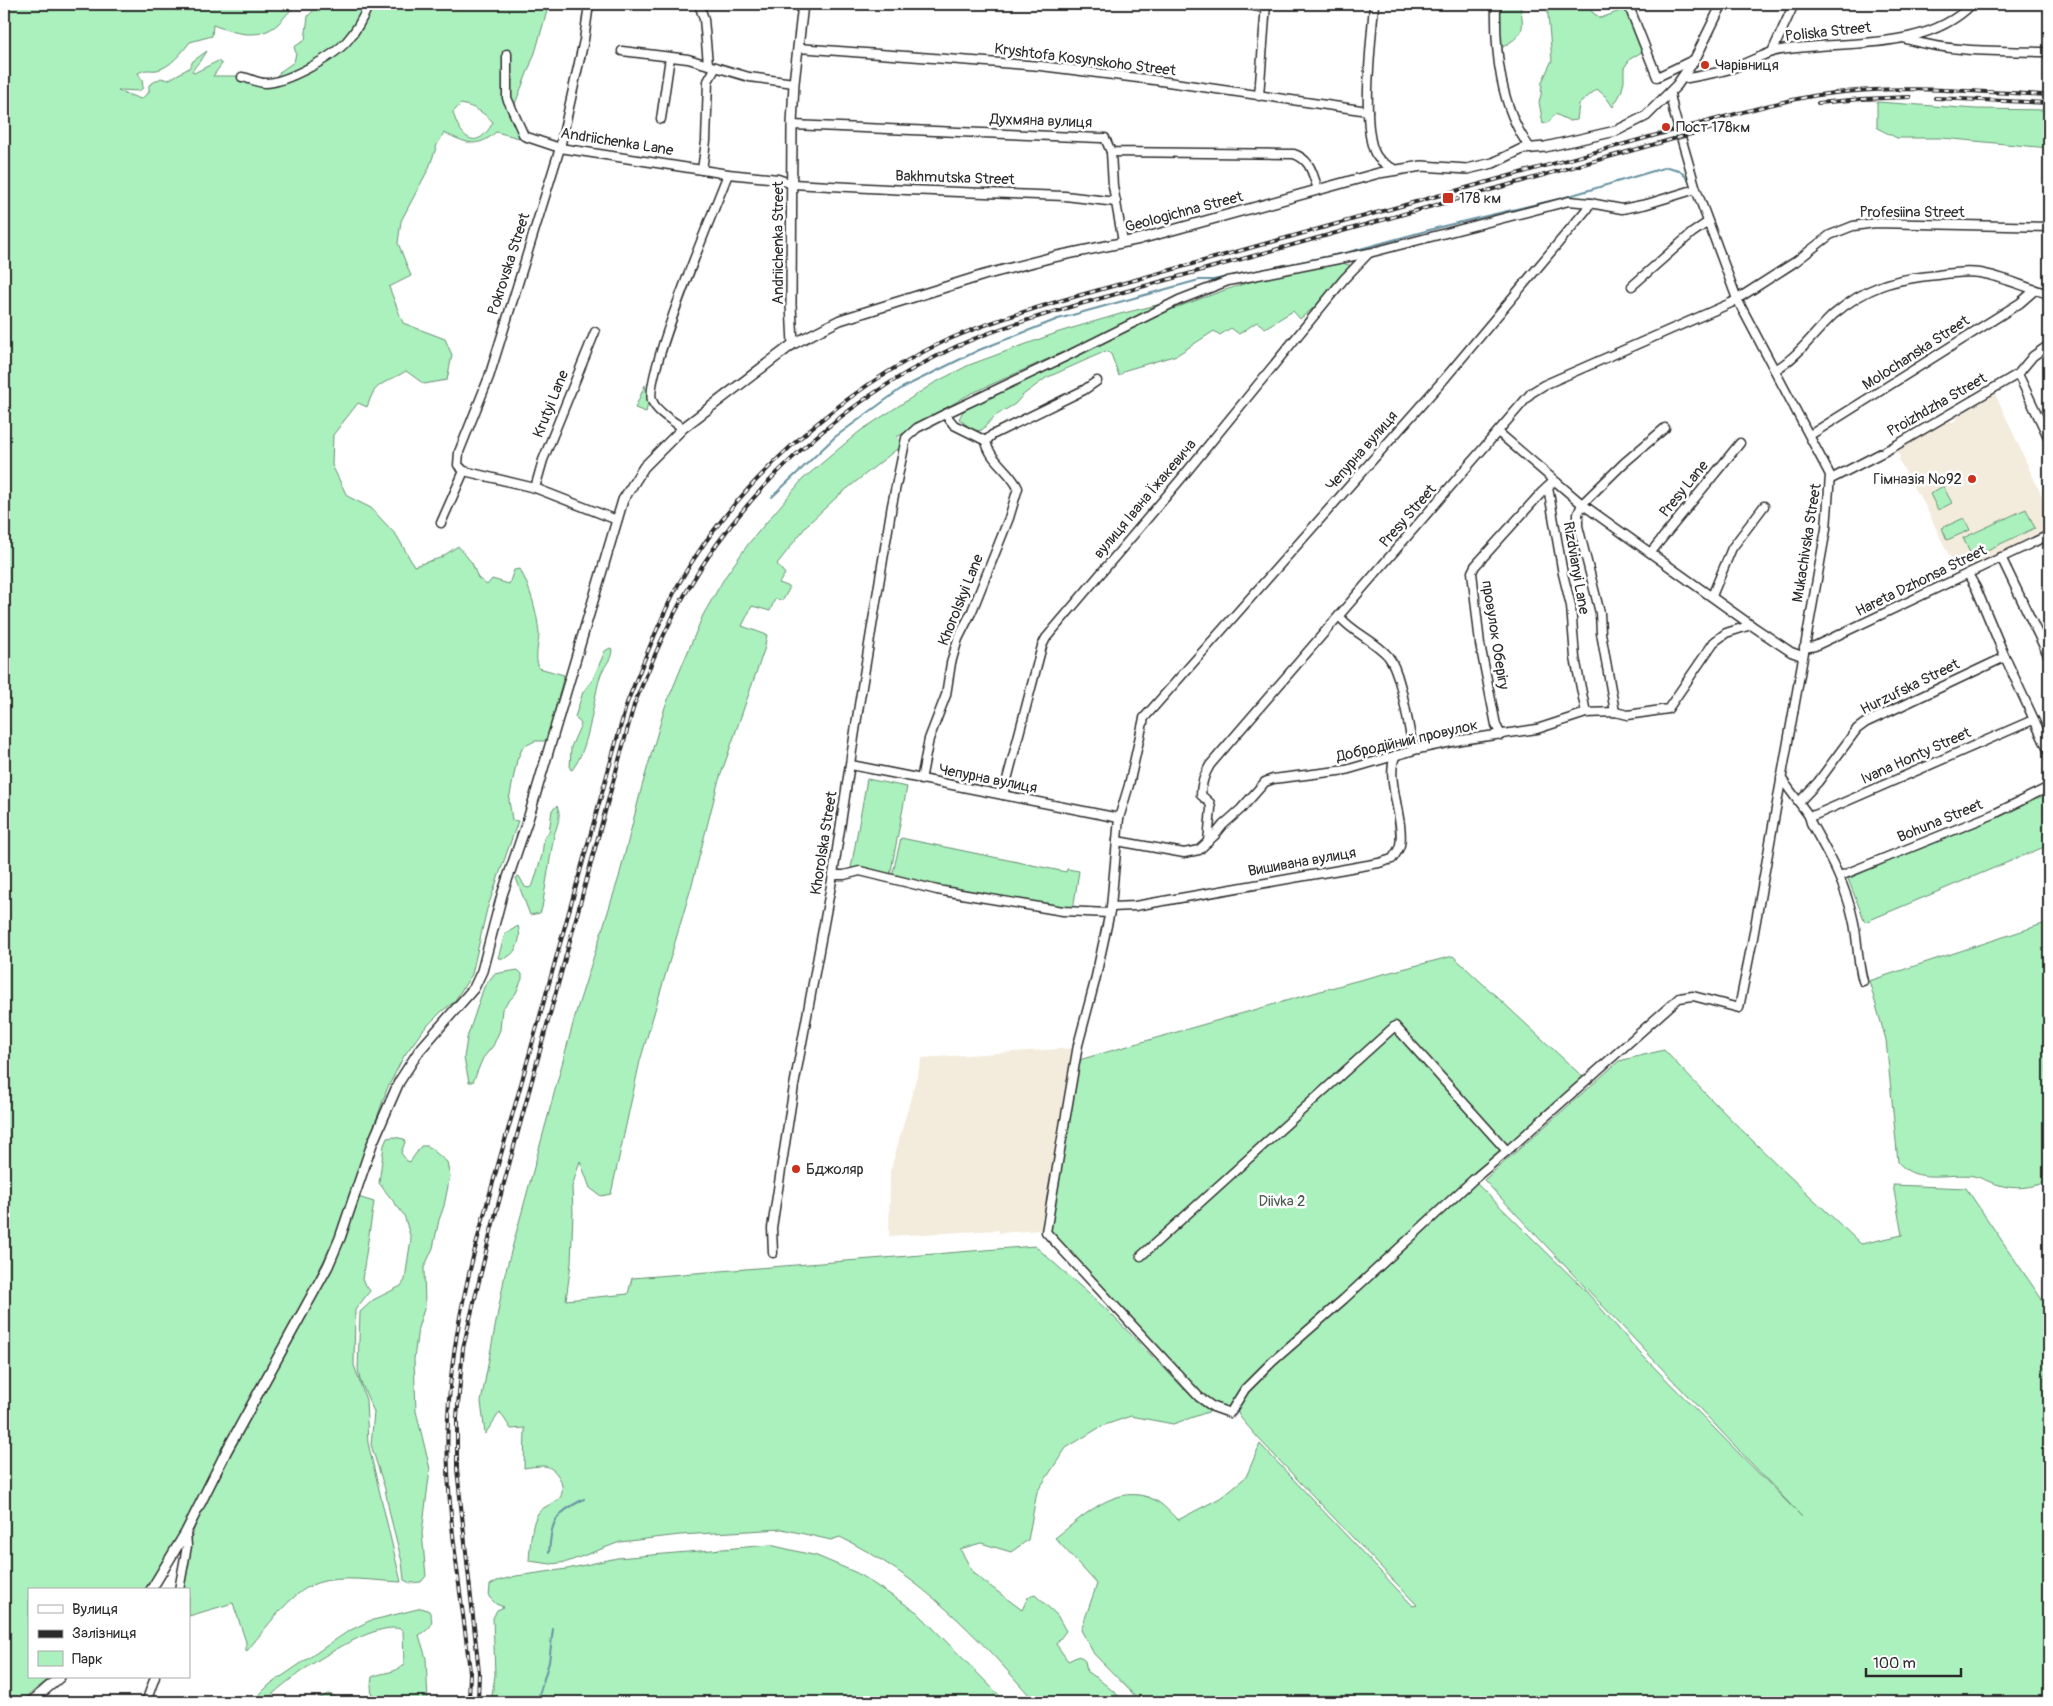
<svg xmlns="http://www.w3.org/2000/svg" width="2053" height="1706" font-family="Pangolin,sans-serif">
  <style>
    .built { fill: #f3ecdd }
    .green { fill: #aaf1bd; stroke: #6a8e74; fill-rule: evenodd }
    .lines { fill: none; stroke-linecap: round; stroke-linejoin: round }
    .stream { stroke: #6793a2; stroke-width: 2 }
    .minor-casing { stroke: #2b2b2b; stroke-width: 11 }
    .tertiary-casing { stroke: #2b2b2b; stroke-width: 12 }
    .minor { stroke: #fff; stroke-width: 8 }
    .tertiary { stroke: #fff; stroke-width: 9 }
    .rail-casing { stroke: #2b2b2b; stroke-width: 4 }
    .rail { stroke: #fff; stroke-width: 2; stroke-dasharray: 5.5; stroke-linecap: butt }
    .poi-dot { fill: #c8321e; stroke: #fff; stroke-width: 2 }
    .labels { text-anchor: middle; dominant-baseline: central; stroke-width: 5; stroke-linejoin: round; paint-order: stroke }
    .street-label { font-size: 15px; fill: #2b2b2b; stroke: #fff }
    .poi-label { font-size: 15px; fill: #2b2b2b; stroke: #fff; text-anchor: start }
    .park-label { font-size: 15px; fill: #4b5c50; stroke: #fff }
  </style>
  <rect width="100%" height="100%" fill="#fff"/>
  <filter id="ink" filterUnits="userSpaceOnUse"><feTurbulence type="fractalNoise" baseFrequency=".02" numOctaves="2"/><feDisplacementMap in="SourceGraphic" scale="10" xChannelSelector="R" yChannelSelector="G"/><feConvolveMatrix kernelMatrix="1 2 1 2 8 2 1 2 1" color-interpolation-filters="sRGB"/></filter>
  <g filter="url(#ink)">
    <g class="built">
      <polygon points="1995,393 2049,512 2049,529 1967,568 1961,569 1954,566 1920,495 1917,494 1899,460 1900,456 1897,450 1949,420 1952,422 1956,420 1956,417"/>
      <polygon points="1073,1048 1045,1226 1040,1230 999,1233 999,1230 889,1236 890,1172 922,1058"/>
    </g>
    <g class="green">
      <path d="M4,4H298C290,10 285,17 278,24C259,41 234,33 213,25L212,36L190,42C182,52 171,67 157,70C148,71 148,68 138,73L142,80L143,88L139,91L120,90L118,91L141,99L149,92V85L161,78L168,80L189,68L193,61L207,51C203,59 195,65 192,72L194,73L218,61L222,64L213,76H237L242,73L246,77L265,82L273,80L281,71L294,62L296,53L294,47L305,40L308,16L320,4H549L535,53L513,109L523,139L496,132C476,150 466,142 444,133L437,145L429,168L401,221L398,243L411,276L389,287L403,323L445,339L452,355L447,380L424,384L406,371C396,378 382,381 374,391C371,396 369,402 367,407L358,403L333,435L332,465L347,496L371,508L397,536L414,566L440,558L458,546L472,563L478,578L487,585L492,579L509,584L514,570L520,569C530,588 537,611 539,633C539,644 534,657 539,668L564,675L547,741H535L523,747L517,760L509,800L512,820L518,821L487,909L472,974L454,1002L442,1011L423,1030L404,1056L387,1089L338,1231L312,1285L226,1444L176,1545L144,1590H29V1677H51L20,1702H4ZM461,104C475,107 483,112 493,122C477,153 460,138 453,112Z"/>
      <path d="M1497,4H1520C1525,33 1524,34 1498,50Z"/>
      <polygon points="1547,4 1587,4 1593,13 1601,18 1628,8 1645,50 1630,59 1624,68 1624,82 1621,93 1613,107 1606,97 1597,89 1579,104 1577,120 1570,121 1555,114 1549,122 1543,124 1539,102 1541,95 1542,82 1552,60"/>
      <polygon points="1877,102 1976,109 2049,110 2049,148 1942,138 1897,138 1877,128"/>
      <polygon points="1343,263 1352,266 1322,301 1300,319 1293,311 1265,328 1257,322 1239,334 1231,328 1220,335 1214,331 1177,355 1126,370 1119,376 1111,354 1106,351 1046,378 1023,395 1015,404 995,416 982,430 974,431 959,419 963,411 980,400 1063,363 1161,313 1225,290 1269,276 1307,267"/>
      <path d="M1161,304L1143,316L968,395L897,437L903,446L901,453L897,449L838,496L808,524L777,564L785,574L779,583L790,587L783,600L775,599L770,611L752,606L742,626L767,635L764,650L718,783L693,881L640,1061L611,1194L601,1196L590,1188L580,1161L572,1187L573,1213L571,1263L566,1300L628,1294L632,1278L1035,1246L1107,1310L1198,1403L1211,1411L1173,1424L1131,1416L1102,1426L1066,1448L1037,1492L1028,1540L1011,1552L981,1543L960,1549L974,1574L1022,1610L1028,1597L1034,1594L1057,1615L1066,1631L1056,1644L1068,1661L1079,1656L1085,1661L1087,1672L1096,1677L1126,1702H1035C977,1635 922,1577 840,1537L831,1540L782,1529L680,1535L620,1542L567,1562L551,1564L529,1561C530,1548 531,1521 539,1512C544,1506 553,1504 559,1499C568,1488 557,1467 544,1466C537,1466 530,1467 524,1468L525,1428L511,1429L500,1412L485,1434L481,1402L505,1274L577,1009L619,877L642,786L665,707L703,615L725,577L749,543L803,479L860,431L934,383L969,365L1059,332L1120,314Z"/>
      <polygon points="645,385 648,403 646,412 635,408"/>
      <polygon points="1943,486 1952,503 1938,510 1930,494"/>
      <polygon points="2026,509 2035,528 1972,557 1963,538"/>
      <polygon points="1964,518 1970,530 1947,540 1942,528"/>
      <path d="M610,648L612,649C612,661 603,666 600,677C592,705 590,747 572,770L570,769L571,747L581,724L575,717L583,692L593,679L605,651Z"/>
      <polygon points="867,779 907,787 890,876 851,868"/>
      <polygon points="2049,791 2049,845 1865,922 1848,879"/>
      <path d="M557,806C562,815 557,826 554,835L542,908L540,913L530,915L516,878L519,876L525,887L529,888L533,885L542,855L544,838L549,832L552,810Z"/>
      <polygon points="901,838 1066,872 1067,869 1079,871 1073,910 937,888 892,877"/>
      <path d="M2049,922V1182C2030,1187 2016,1191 1996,1184C1989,1182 1982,1178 1974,1176C1949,1172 1916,1185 1898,1162L1886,1040L1869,981Z"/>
      <path d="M518,926C523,939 515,961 498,958L505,934Z"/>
      <path d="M1453,956L1585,1079L1472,1179L1585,1290L1638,1351L1802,1517L1484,1180L1619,1061L1664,1050C1727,1118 1794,1181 1861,1244L1902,1235L1893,1185L1966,1188L2045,1304L2049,1302V1702H1141L1094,1654L1081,1630L1097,1584L1055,1538C1084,1516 1117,1481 1155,1500C1163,1504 1171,1514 1178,1520L1220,1498L1246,1477L1260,1444L1413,1606L1417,1605L1258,1438L1240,1417L1237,1410L1219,1407L1201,1395L1051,1235L1049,1222L1069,1107L1079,1060L1352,982Z"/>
      <polygon points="518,970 522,974 522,979 516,993 502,1009 500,1030 493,1046 483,1058 473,1082 469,1082 464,1058 467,1038 484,987 494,974"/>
      <polygon points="394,1137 404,1139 405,1142 401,1153 407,1161 410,1162 421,1146 428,1146 447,1162 450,1176 444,1206 439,1220 433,1248 424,1268 425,1306 418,1328 414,1359 416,1411 430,1469 422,1533 426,1576 421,1582 410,1583 404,1580 402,1562 390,1515 385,1489 371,1445 374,1412 360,1380 358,1369 360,1312 373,1300 401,1286 405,1280 408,1258 411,1239 404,1215 379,1183 384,1145 387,1138"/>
      <path d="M358,1197L374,1202L362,1280L370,1291L355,1310L354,1365L366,1400L368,1443L401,1582C376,1581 340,1575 317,1583C289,1593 265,1630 246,1652V1642L233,1603L189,1616V1590H183L182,1586L193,1532L201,1510L332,1267Z"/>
      <polygon points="770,1545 817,1556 857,1573 917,1612 1006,1702 491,1702 495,1675 493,1618 497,1610 504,1607 496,1604 489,1597 490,1585 497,1581 516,1576 567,1569 617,1558"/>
      <path d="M422,1608L429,1611C435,1623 431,1629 419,1635L426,1658L428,1702H372L371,1684L372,1677C383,1672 396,1673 404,1665L403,1630C376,1616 283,1680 265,1702H252L269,1685L347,1632L369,1621Z"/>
      <polygon points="328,1694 335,1696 340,1702 312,1702"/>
    </g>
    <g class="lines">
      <g class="stream">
        <polyline points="772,497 835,437 902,388 979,350 1058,319 1199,280 1213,280 1349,252 1444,226 1559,199 1667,167 1679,170 1688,179"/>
        <path d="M549,1553C552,1519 554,1515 584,1499"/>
        <polyline points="537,1702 549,1662 553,1629"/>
      </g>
      <defs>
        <g id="minor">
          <polyline points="699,4 704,19 708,64"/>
          <polyline points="1244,4 1265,8"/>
          <path d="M1374,4C1372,37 1360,128 1376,155C1380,162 1387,165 1394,169"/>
          <path d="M1496,4C1495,53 1500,107 1530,148"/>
          <polyline points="1628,4 1657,77 1695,59"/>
          <path d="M1906,39C1952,53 2001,51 2049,52"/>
          <polyline points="798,48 1041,66 1154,80 1368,111"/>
          <polyline points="622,51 688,59 749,77 794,83"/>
          <polyline points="1772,52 1794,4"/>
          <polyline points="507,54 507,98 524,136 560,148 728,174 778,179 792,184 907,190 1065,196 1116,202"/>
          <path d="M242,77C250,78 257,83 265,83C286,83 333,57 347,41C356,31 364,16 369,4"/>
          <path d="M1683,78H1688C1703,75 1718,73 1733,68C1745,64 1764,54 1775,51C1837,39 1924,54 1972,4"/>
          <polyline points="1670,94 1674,113 1696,189 1737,299 1830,475 1826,529 1752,943 1739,1008 1693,996 1679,998 1507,1151 1475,1178 1344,1299 1273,1361 1245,1389 1230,1413 1213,1407 1199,1397 1046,1232 1078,1045 1095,981 1111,907 1119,818 1129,785 1144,718 1446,377 1586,210 1590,203 1622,209 1647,204 1696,189"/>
          <polyline points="1259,96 1266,4"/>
          <polyline points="661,119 670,57"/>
          <path d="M792,125L1100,138H1105L1111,152L1294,154C1311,160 1312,173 1318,189"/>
          <polyline points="1111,152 1113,186 1123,242"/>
          <polyline points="702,170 706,141 708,81 716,67"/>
          <polyline points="1632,286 1692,233 1708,222"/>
          <path d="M1775,370C1798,357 1814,333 1833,315C1867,286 1894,279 1938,275C1951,273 1966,271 1980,273C2004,277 2026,288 2049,294"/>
          <polyline points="2018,374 2049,439"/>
          <path d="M683,428C673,421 656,412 652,400C644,375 715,208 728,174"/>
          <polyline points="1498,432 1582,504 1751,625 1791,652 1802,656"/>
          <polyline points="1810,435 2020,303 2035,290"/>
          <polyline points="986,441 992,435 1084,390 1097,381"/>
          <polyline points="464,471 535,488 617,520"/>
          <polyline points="1831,479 1893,447 2018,374 2033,356 2049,345"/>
          <polyline points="1548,487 1563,574 1571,606 1575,658 1586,713"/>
          <polyline points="535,488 543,460 595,332"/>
          <polyline points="441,523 464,471 458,465 459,452 489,377 560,148 584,40 589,4"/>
          <polyline points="1651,552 1740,443"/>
          <polyline points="2001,557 2049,657"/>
          <polyline points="1968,574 1976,588 2005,657 2049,752"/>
          <polyline points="1712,596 1732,548 1764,506"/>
          <path d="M1340,617C1353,633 1374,640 1388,656C1401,672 1407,720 1412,742L1418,749"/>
          <polyline points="1804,648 1815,646 2049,535"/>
          <polyline points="1615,712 1601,633 1600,613 1578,526 1578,514 1582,504 1624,463 1665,428"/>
          <polyline points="1501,735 1496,725 1480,644 1472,572 1475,566 1542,492 1554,481"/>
          <polyline points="851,765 1119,818"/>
          <path d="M1781,778L1809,816L1811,823C1829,855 1847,887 1854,923C1858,943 1857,960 1863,981"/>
          <path d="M921,780L929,739L946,695L951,663L958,639L972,611L1009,518L1018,488C1009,469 989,460 986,441L954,425L945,414"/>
          <polyline points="1003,795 1042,646 1046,638 1180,480 1344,279 1369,253"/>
          <polyline points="1800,801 1818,782 1857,729 1865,723 2005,657"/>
          <polyline points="1809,816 1815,815 2033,720"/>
          <polyline points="1117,841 1184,853 1199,850 1215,835 1223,825 1241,809 1265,782 1273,779 1346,770 1418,749 1461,740 1537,729 1586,713 1615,712 1628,715 1668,709 1714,642 1726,633 1751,625"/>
          <path d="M1208,842L1211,808L1210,803L1201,795C1201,784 1204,775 1210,765L1531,393L1544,385L1731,303L1795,262L1830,235L1853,226L1875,223L2049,227"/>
          <polyline points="833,875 844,875 860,871 937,890 1063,911 1109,913"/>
          <polyline points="1840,876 1994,814 2049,787"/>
          <path d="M1111,907L1135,906L1379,863L1392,859C1395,855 1399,850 1400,845C1405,820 1384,776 1396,755"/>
          <polyline points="773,1253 772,1228 794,1086 833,875 859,705 892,505 906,438 917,428 945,414 1067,356 1179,300 1228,281 1369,253 1569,201 1590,203"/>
          <polyline points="1141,1256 1395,1026 1507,1151"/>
          <polyline points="179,1590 187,1546 186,1532"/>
          <polyline points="146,1702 155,1677"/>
        </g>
        <g id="tertiary">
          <polyline points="793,344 791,305 792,125 794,83 803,4"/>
          <polyline points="151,1590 186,1532 227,1450 328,1266 340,1238 372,1144 399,1082 419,1051 474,988 482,971 502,895 529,816 623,500 644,467 683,428 793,344 840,320 984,275 1053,257 1140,239 1379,173 1422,166 1467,169 1493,163 1522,149 1545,147 1616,131 1646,116 1677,85 1695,59 1722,4"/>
          <polyline points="31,1702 60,1677"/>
        </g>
      </defs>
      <use href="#minor" class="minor-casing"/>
      <use href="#tertiary" class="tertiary-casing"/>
      <use href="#minor" class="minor"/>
      <use href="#tertiary" class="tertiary"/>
      <defs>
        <g id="rail">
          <polyline points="1935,98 2049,103"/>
          <polyline points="1818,103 1861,99 1910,97"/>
          <path d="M469,1702L470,1672C461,1589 444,1501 448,1418C452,1312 487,1204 516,1102C553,969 590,836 627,703C643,663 658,623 678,585C734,485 842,389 945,341C986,323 1028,310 1070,298L1678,129C1727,117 1776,101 1826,94C1900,84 1975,92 2049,95"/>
          <path d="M478,1702L479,1672L457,1469V1417L463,1348L491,1231L634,705C650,666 666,626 688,589C748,485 841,403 949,350C988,331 1031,319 1073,306L1713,128"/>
        </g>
      </defs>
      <use href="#rail" class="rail-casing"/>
      <use href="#rail" class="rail"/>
    </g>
  </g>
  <g class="poi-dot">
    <circle cx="1705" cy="65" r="5"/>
    <circle cx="1666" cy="127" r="5"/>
    <rect x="1442" y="192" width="12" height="12" rx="2.5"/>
    <circle cx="1972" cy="479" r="5"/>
    <circle cx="796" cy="1169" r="5"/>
  </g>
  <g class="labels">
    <g class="street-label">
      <text transform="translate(1828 32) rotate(-6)">Poliska Street</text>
      <text transform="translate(1085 60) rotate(7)">Kryshtofa Kosynskoho Street</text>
      <text transform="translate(1041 121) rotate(2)">Духмяна вулиця</text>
      <text transform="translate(617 142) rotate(9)">Andriichenka Lane</text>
      <text transform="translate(955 178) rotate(2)">Bakhmutska Street</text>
      <text transform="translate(1184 212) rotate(-15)">Geologichna Street</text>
      <text x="1912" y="212">Profesiina Street</text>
      <text transform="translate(778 243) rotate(-90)">Andriichenka Street</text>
      <text transform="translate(509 264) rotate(-72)">Pokrovska Street</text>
      <text transform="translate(1916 353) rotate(-33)">Molochanska Street</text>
      <text transform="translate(551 404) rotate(-68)">Krutyi Lane</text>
      <text transform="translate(1937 405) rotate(-30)">Proizhdzha Street</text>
      <text transform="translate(1362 451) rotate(-49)">Чепурна вулиця</text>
      <text transform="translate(1684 489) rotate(-51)">Presy Lane</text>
      <text transform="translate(1145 499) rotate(-50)">вулиця Івана Їжакевича</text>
      <text transform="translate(1408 516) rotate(-49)">Presy Street</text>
      <text transform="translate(1807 543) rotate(-81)">Mukachivska Street</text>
      <text transform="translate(1576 568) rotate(80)">Rizdvianyi Lane</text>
      <text transform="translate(1921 581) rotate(-26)">Hareta Dzhonsa Street</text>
      <text transform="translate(961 600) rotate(-68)">Khorolskyi Lane</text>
      <text transform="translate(1495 635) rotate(81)">провулок Оберігу</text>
      <text transform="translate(1910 687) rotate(-26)">Hurzufska Street</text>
      <text transform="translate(1407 741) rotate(-13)">Добродійний провулок</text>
      <text transform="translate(1916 756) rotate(-24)">Ivana Honty Street</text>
      <text transform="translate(988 779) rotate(11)">Чепурна вулиця</text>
      <text transform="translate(1940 821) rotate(-22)">Bohuna Street</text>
      <text transform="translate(824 843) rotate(-81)">Khorolska Street</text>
      <text transform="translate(1302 862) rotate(-10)">Вишивана вулиця</text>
    </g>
    <g class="poi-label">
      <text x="1715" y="65">Чарівниця</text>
      <text x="1676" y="127">Пост 178км</text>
      <text x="1459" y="198">178 км</text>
      <text x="1962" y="479" text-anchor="end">Гімназія №92</text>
      <text x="806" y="1169">Бджоляр</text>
    </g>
    <g class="park-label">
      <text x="1282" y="1201">Diivka 2</text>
    </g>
  </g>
  <rect width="2053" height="1706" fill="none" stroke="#fff" stroke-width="20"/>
  <rect x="10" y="10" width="2033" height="1686" fill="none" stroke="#2b2b2b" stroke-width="2" filter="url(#ink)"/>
  <rect x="28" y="1588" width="162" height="90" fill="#ffffff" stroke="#aaaaaa"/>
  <rect x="38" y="1605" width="25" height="8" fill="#ffffff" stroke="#aaaaaa"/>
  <text x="72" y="1614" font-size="15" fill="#2b2b2b">Вулиця</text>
  <rect x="38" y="1630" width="25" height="8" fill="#2b2b2b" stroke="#aaaaaa"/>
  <text x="72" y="1638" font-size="15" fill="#2b2b2b">Залізниця</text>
  <rect x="38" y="1651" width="25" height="15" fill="#aaf1bd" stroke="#aaaaaa"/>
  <text x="72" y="1664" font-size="15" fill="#2b2b2b">Парк</text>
  <path d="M1866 1668v8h95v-8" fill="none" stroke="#2b2b2b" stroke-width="2.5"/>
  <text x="1873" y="1668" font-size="15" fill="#2b2b2b" stroke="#ffffff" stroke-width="4" paint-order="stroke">100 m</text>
</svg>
